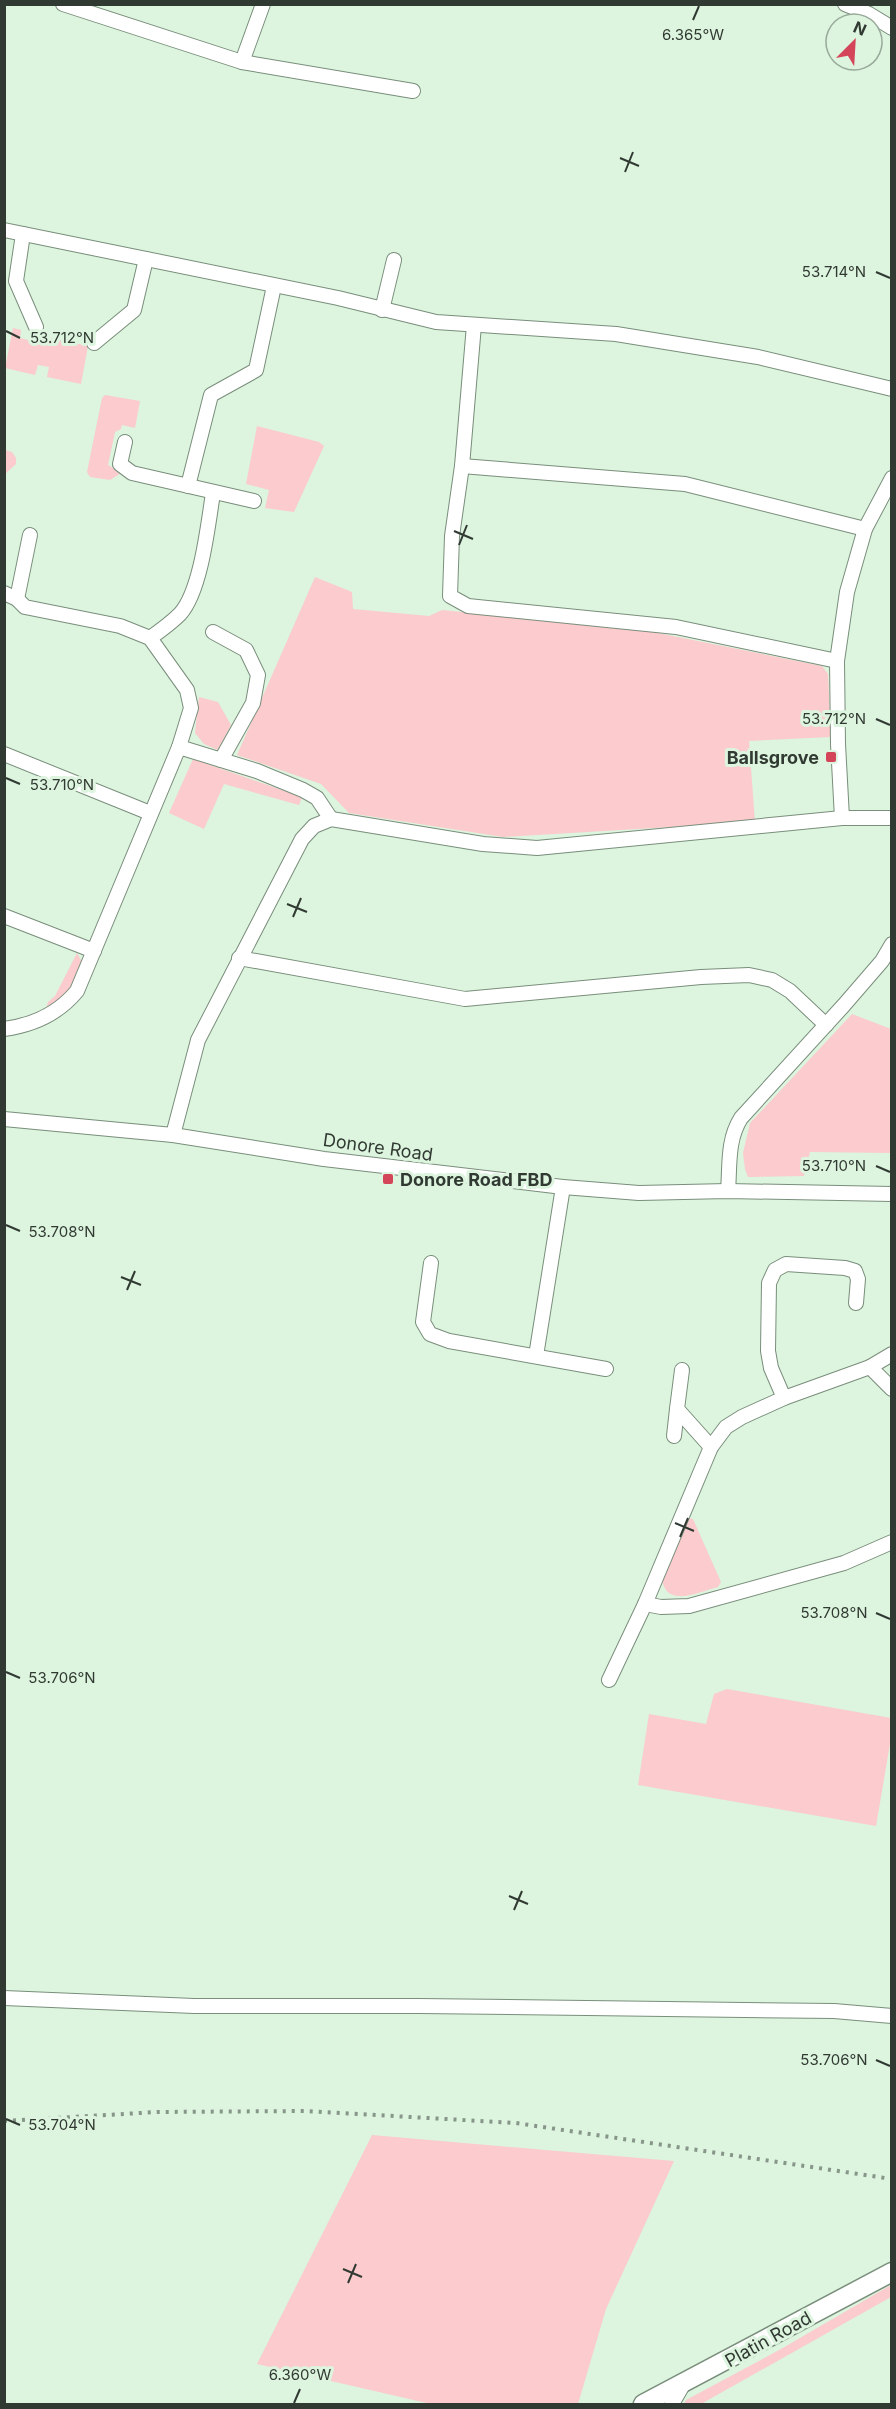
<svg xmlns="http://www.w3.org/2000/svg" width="896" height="2409" font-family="Inter,sans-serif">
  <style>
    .green { fill: #fbcbcd }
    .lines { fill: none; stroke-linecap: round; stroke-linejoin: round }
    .minor-casing { stroke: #798e7b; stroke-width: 16 }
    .major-casing { stroke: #798e7b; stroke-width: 21 }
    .minor { stroke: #fff; stroke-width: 14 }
    .major { stroke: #fff; stroke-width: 18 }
    .rail { stroke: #869688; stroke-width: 4; stroke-dasharray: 3 6; stroke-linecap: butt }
    .ticks { fill: none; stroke: #313a32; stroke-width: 2 }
    .poi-dot { fill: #d54559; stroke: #ddf4df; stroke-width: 2 }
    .labels { text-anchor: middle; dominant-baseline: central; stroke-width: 6; stroke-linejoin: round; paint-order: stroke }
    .poi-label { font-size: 18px; font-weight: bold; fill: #313a32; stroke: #ddf4df; text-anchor: end }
    .street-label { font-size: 18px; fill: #313a32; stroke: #ddf4df }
    .ticks-label { font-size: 15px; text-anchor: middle; fill: #313a32; stroke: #ddf4df; stroke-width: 6; stroke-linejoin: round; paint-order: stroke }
  </style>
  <rect width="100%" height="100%" fill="#ddf4df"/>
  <g class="green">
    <polygon points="13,328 21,330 20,338 45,344 47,337 88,346 81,384 47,377 49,367 38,365 35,375 5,368"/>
    <polygon points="105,395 140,401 135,428 122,425 121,429 115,432 108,465 121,473 110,480 90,477 87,472 102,398"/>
    <polygon points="257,426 319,442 324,446 294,512 265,508 269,490 246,484"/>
    <polygon points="5,450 12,452 16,458 16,464 5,474"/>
    <polygon points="315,577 352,592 353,609 429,616 442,610 653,632 822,666 828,674 831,737 749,741 755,822 503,837 349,813 321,784 237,755"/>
    <polygon points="199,697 218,702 231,725 218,750 204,744 195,733"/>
    <polygon points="193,759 302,797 299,805 224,784 204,829 169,813"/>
    <path d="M77,953L82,962C76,984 63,999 45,1012L48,1002L55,996Z"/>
    <polygon points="852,1014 891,1029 891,1153 810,1152 804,1176 748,1177 745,1169 743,1153 750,1123"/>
    <path d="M688,1518L693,1519L721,1582L718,1587C699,1592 665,1609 662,1578Z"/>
    <polygon points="727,1689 891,1718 891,1738 876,1826 638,1785 649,1714 706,1724 714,1694"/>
    <polygon points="372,2135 674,2161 606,2309 578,2404 431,2404 257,2364"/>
    <polygon points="891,2285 891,2297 701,2404 684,2404 686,2400 781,2349"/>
  </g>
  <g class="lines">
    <defs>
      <g id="minor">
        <polyline points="63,4 242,62 413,91"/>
        <polyline points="845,4 869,14 892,28"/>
        <polyline points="242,62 263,4"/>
        <polyline points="4,230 338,298 436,322 616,334 758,357 892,389"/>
        <polyline points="23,234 16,281 36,327"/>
        <polyline points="382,310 394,260"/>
        <polyline points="474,325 462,466 452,536 450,596 468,606 676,627 837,661"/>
        <polyline points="94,343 134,310 146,259"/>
        <polyline points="125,442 120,464 132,473 254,501"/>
        <polyline points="462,466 685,484 865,529"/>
        <polyline points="188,486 211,395 256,370 274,286"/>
        <path d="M4,593L17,599L25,607L120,626L150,638L187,690L191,708L179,747L77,991C58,1014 34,1025 4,1029"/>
        <polyline points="17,599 30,535"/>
        <polyline points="213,632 246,650 258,675 253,703 221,760"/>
        <path d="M150,638C160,631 171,623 180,614C201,591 208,525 213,493"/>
        <polyline points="179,747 257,771 303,790 317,798 331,819"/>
        <polyline points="4,754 150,813"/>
        <polyline points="842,818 838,744 837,661 847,592 865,529 892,478"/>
        <polyline points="4,916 94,951"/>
        <polyline points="239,958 465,999 701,977 749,975 772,980 790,991 826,1025"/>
        <polyline points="4,1119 173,1135 324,1159 563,1187 639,1193 728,1191 892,1194"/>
        <polyline points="173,1135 198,1040 302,839 314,826 331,819 483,844 537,848 842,818 892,818"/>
        <path d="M728,1191C730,1166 727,1140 741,1118L844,1005L882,961L892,944"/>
        <polyline points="431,1263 423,1322 430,1334 449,1341 606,1369"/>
        <polyline points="536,1356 563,1187"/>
        <polyline points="870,1367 892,1389"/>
        <polyline points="682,1370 677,1409 711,1447"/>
        <polyline points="784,1398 771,1368 768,1351 769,1283 775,1270 786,1264 845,1268 855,1271 858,1279 856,1303"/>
        <polyline points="674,1436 677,1409"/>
        <polyline points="645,1604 661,1607 689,1606 844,1563 892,1542"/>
        <polyline points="609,1680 645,1604 711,1447 726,1427 742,1417 784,1398 870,1367 892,1354"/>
        <polyline points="4,1998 194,2006 419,2006 834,2011 892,2016"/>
        <polyline points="672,2404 684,2383"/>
      </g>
      <polyline id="major" points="643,2404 892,2272"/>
    </defs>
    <use href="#minor" class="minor-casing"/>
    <use href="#major" class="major-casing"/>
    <use href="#minor" class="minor"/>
    <use href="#major" class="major"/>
    <polyline class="rail" points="4,2121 157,2112 305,2111 516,2123 892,2179"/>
  </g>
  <path class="ticks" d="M693,20L699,6M620,158L639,166M625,172L633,152M876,272L890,278M6,331L20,338M454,531L473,539M459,545L467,525M876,719L890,725M6,778L20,784M287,904L307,912M293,917L301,898M876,1166L890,1172M6,1225L20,1231M121,1277L141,1285M127,1290L135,1271M675,1523L694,1531M680,1537L688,1518M876,1613L890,1619M6,1672L20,1678M509,1896L528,1904M514,1910L522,1891M876,2060L890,2066M6,2119L20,2125M343,2269L362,2277M348,2283L356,2264M294,2403L300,2389"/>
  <g class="poi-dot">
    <rect x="825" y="751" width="12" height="12" rx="3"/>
    <rect x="382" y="1173" width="12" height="12" rx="3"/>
  </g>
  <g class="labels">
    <g class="poi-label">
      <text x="819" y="757">Ballsgrove</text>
      <text x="400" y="1179" text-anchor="start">Donore Road FBD</text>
    </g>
    <g class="street-label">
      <text transform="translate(378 1147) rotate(8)">Donore Road</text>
      <text transform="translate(768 2339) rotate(-29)">Platin Road</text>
    </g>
  </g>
  <g class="ticks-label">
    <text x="693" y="40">6.365°W</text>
    <text x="834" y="277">53.714°N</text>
    <text x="62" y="343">53.712°N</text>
    <text x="834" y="724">53.712°N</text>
    <text x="62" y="790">53.710°N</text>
    <text x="834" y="1171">53.710°N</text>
    <text x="62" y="1237">53.708°N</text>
    <text x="834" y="1618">53.708°N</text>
    <text x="62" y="1683">53.706°N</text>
    <text x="834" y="2065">53.706°N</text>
    <text x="62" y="2130">53.704°N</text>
    <text x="300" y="2380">6.360°W</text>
  </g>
  <rect width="896" height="2409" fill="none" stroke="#313a32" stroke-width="12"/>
  <g transform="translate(854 42) rotate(24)"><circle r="28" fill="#ddf4df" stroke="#98aa9a" stroke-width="1.5"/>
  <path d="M0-4.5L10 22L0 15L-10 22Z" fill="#d54559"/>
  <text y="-9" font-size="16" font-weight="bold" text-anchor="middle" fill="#313a32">N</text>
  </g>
</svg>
